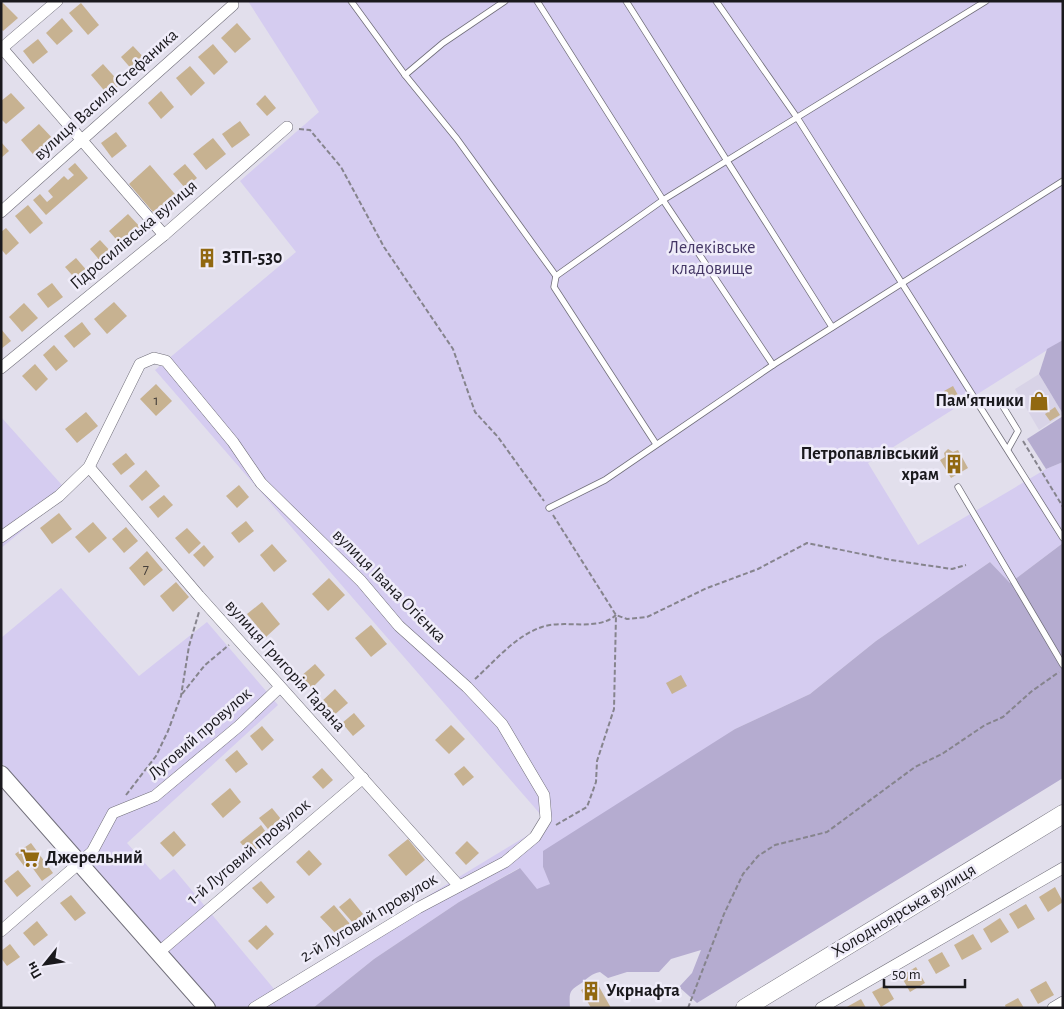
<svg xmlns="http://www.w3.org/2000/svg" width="1064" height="1009" font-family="'Alegreya Sans',sans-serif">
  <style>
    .built { fill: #d8d3e7 }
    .green { fill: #d5ccf0 }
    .forest { fill: #b5acd0 }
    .building { fill: #c7b291 }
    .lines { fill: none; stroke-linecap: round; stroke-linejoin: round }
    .lane-casing { stroke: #716f7a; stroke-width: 7 }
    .street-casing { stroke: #716f7a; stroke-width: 12 }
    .secondary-casing { stroke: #716f7a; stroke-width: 18 }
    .primary-casing { stroke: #716f7a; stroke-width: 19 }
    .path { stroke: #86848d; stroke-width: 2; stroke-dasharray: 5 2.5; stroke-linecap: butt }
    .lane { stroke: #fff; stroke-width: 5.5 }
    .street { stroke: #fff; stroke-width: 11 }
    .secondary { stroke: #fff; stroke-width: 16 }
    .primary { stroke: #fff; stroke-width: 18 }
    .labels { text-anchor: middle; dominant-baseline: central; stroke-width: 5; stroke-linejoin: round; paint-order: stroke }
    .number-label { font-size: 15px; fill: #453f3a }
    .street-label { font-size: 18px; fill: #1a191d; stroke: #efecf9 }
    .park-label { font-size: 18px; fill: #443665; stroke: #efecf9 }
    .poi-label { font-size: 18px; font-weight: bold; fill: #1a191d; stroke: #efecf9; text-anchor: start }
  </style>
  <rect width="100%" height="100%" fill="#e2dfec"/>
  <polygon class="built" points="1039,374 1063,414 1039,430 1015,389"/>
  <g class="green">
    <polygon points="248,1 1063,1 1063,340 868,463 918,545 1046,469 1063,462 1063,543 1010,583 990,562 876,641 810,694 735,729 676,769 543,867 551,884 537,890 519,868 459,902 374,959 313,1008 217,1008 1,762 1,638 61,588 139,676 207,622 278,705 127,843 160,880 174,869 274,989 548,823 155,370 296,252 240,181 319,112"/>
    <polygon points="1,417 69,493 1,548"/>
  </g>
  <g class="forest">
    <polygon points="1063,340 1063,414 1039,374 1047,349"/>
    <polygon points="1063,416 1063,462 1046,469 1027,439"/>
    <path d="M1063,543V778L697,1003L679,987L692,973L701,950L671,959L659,972H627L608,978L600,972C591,974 589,977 583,982C569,991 569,991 570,1008H313L374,959L459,902L520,868L537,889L550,884L543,867V851L735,729L810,694L876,641L990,562L1010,583Z"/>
  </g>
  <g class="building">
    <polygon points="1,1 18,18 3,31 1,29"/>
    <polygon points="81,3 99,25 88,35 69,13"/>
    <polygon points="62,18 73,31 57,45 46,33"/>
    <polygon points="237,23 251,39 235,53 221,38"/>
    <polygon points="38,39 48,52 33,64 23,51"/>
    <polygon points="213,44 228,62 214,75 198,57"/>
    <polygon points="133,46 147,61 134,72 121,57"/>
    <polygon points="103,64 121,84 108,95 91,75"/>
    <polygon points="190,66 205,83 191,96 176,78"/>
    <polygon points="161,91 174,107 161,119 148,103"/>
    <polygon points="11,93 25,108 6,124 1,119 1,101"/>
    <polygon points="265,95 276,108 267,116 256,104"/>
    <polygon points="240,121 250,135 232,148 222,134"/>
    <polygon points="39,124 56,142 37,159 21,140"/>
    <polygon points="116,132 127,146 112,158 101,143"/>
    <polygon points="213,138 226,154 206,170 193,154"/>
    <polygon points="1,142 9,151 1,158"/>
    <polygon points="75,163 88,178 46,215 33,200 40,194 47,202 53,197 48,191 64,176 68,180 74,175 68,169"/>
    <polygon points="185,164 197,178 185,188 173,174"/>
    <polygon points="150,165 180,200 159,219 129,184"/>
    <polygon points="28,205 43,223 30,234 15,216"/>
    <polygon points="128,214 141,228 121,245 109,231"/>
    <polygon points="6,228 19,243 6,255 1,249 1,232"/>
    <polygon points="100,240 113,254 102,263 90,249"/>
    <polygon points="206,249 215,261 208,266 199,255"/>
    <polygon points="76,258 89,273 78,282 65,267"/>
    <polygon points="52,283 63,297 48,308 37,294"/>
    <polygon points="114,302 127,316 107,334 94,319"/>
    <polygon points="24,303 38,318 22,332 9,317"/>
    <polygon points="82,322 91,334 74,348 64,336"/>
    <polygon points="1,329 11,341 1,349"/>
    <polygon points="54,345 68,361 56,371 43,355"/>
    <polygon points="35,364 48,379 36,391 22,376"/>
    <polygon points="156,384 172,401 156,416 140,399"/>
    <polygon points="953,386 959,397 951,402 944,391"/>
    <polygon points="1055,407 1060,415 1050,421 1045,414"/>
    <polygon points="86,412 98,426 77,443 65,429"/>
    <polygon points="948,449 953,452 958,450 968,468 951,478 940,460 945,457 944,453"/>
    <polygon points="126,453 135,464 121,475 112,464"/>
    <polygon points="146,470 160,486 142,501 129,486"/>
    <polygon points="239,485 249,497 237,508 226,496"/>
    <polygon points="164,495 173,505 158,518 149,507"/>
    <polygon points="59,513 72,529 52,544 40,528"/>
    <polygon points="246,521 254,531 239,543 231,533"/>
    <polygon points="93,522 107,538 89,553 75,537"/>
    <polygon points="126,527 138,541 124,553 112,539"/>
    <polygon points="187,528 201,543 189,554 175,538"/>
    <polygon points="272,544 287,561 274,572 260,555"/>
    <polygon points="204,545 214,557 204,567 193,555"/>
    <polygon points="147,551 163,570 144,586 129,568"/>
    <polygon points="329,578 345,595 328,611 312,594"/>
    <polygon points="176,582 189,597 173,612 160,596"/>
    <polygon points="262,602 280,624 266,637 247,614"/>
    <polygon points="371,625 387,644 371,657 355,638"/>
    <polygon points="315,664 325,675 311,689 300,677"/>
    <polygon points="681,675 687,686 672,694 666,683"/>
    <polygon points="335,689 348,703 333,716 321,702"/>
    <polygon points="354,713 365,726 353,736 342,723"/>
    <polygon points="451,725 465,739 449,754 435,740"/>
    <polygon points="262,726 274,740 262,751 250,736"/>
    <polygon points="237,750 248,764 236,773 225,760"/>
    <polygon points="464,766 474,777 463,786 454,774"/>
    <polygon points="322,768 333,780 323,789 312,777"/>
    <polygon points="230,788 241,802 223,818 211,804"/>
    <polygon points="272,808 285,824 272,834 259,818"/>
    <polygon points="261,825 270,838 250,854 240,842"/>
    <polygon points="174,831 186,845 173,857 160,843"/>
    <polygon points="408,839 425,860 406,876 388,855"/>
    <polygon points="467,841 479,853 466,865 455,853"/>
    <polygon points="31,843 53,873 42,881 29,863 24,866 15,854"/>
    <polygon points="309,850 322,864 309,876 296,862"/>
    <polygon points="18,870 31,886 17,897 4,881"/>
    <polygon points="261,881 275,897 267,904 252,888"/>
    <polygon points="1055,887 1063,902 1048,912 1039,897"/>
    <polygon points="71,895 86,913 75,921 60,903"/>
    <polygon points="350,898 363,914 353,923 339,907"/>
    <polygon points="1026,904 1035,919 1018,929 1009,914"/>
    <polygon points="334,905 350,924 337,935 320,917"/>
    <polygon points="1000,918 1009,932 991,943 983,929"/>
    <polygon points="37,921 48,935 34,946 23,933"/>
    <polygon points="266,925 274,934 257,950 248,941"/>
    <polygon points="973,934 982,949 962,960 954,945"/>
    <polygon points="10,944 20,957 7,966 1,958 1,951"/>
    <polygon points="942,952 950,966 936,974 928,960"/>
    <polygon points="916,967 925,983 910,992 901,976"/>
    <polygon points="596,981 602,992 611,1008 591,1008 581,990"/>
    <polygon points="1046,981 1054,995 1038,1004 1030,990"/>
    <polygon points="886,985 894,999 881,1007 872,992"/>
    <polygon points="1018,998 1024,1008 1006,1008 1005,1005"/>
    <polygon points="861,999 866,1008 845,1008"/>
  </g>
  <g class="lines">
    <defs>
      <g id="lane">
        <polyline points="351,1 405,75 457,139 556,276 554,287 656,444"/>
        <polyline points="537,1 663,200 773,365"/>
        <polyline points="626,1 832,327"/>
        <polyline points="716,1 798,119 1063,538"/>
        <polyline points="405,75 443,43 505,1"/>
        <polyline points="556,276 663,200 986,1"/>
        <polyline points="980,405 999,400 1018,431 1008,449"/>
        <polyline points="958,487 1063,665"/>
        <polyline points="549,508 605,480 773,365 1063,181"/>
      </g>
      <g id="street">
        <polyline points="1,47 164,235"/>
        <polyline points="1,49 57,1"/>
        <polyline points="1,212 233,5"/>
        <polyline points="1,368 164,235 287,127"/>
        <polyline points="89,467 199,596 459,886"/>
        <polyline points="1,537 59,496 89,467 140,364 154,358 166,361 233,442 261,483 361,581 399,626 467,687 502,724 544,795 546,819 535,837 505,862 418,908 254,1008"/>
        <polyline points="1,931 92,852 113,813 155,796 239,726 280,687"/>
        <polyline points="158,953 363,778"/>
        <polyline points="821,1008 1063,868"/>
        <polyline points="1053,1008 1063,1002"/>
      </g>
      <polyline id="secondary" points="1,774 207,1008"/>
      <polyline id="primary" points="745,1008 1063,814"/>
    </defs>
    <use href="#lane" class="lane-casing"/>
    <use href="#street" class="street-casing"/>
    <use href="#secondary" class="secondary-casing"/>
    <use href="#primary" class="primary-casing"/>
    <g class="path">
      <polyline points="299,129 310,130 341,167 384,247 453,349 475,412 498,437 544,501"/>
      <polyline points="1023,441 1063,507"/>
      <polyline points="553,515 616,615 627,619 647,617 707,588 758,569 807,543 891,560 952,569 966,565"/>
      <path d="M475,679C495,661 515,636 542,627C565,619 597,632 616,615"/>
      <polyline points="182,694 205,665 229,645"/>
      <polyline points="126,795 156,756 168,731 181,696 189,646 199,612"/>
      <polyline points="556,825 587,807 596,782 597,761 614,709 616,615"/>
      <polyline points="688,1008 724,914 743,874 758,856 775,845 827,832 915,767 942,754 985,725 1003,717 1032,691 1059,672"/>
    </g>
    <use href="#lane" class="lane"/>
    <use href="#street" class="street"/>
    <use href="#secondary" class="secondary"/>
    <use href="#primary" class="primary"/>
  </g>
  <defs>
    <symbol id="building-bare" viewBox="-9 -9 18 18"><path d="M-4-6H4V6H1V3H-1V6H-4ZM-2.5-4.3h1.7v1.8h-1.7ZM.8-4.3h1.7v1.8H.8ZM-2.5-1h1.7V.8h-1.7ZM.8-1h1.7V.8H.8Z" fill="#916810" stroke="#efecf9" stroke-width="2.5" paint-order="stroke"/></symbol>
    <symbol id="shop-bare" viewBox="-9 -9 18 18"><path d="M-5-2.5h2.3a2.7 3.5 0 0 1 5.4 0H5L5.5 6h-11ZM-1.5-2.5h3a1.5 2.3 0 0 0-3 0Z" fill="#916810" stroke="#efecf9" stroke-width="2.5" paint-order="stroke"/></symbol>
    <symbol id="supermarket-bare" viewBox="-9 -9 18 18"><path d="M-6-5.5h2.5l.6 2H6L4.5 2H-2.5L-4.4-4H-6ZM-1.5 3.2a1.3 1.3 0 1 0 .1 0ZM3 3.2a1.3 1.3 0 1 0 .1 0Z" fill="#916810" stroke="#efecf9" stroke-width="2.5" paint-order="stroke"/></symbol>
  </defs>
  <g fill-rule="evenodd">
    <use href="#building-bare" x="193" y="244" width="28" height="28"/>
    <use href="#shop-bare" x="1025" y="387" width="28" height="28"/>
    <use href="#building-bare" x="940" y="450" width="28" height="28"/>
    <use href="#supermarket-bare" x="16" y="844" width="28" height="28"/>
    <use href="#building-bare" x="577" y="977" width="28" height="28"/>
  </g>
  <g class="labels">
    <g class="number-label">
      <text x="156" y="400">1</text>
      <text x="146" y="569">7</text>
    </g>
    <g class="street-label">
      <text transform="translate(106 95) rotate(-42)">вулиця Василя Стефаника</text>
      <text transform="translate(134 235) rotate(-40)">Гідросилівська вулиця</text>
      <text transform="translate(389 586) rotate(45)">вулиця Івана Огієнка</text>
      <text transform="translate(285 666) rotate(48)">вулиця Григорія Тарана</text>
      <text transform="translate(200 734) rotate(-41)">Луговий провулок</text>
      <text transform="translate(249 852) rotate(-40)">1-й Луговий провулок</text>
      <text transform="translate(904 911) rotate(-31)">Холодноярська вулиця</text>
      <text transform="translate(369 918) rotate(-31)">2-й Луговий провулок</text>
    </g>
    <g class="park-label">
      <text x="712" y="248">Лелеківське<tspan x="712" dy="21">кладовище</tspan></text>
    </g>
    <g class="poi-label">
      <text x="222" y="258">ЗТП-530</text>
      <text x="1024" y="401" text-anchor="end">Пам'ятники</text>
      <text x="939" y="454" text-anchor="end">Петропавлівський<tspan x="939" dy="21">храм</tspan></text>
      <text x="45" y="858">Джерельний</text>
      <text x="606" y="991">Укрнафта</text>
    </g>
  </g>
  <rect width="1064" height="1009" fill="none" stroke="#1a191d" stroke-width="5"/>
  <g transform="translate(45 964) rotate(240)" stroke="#efecf9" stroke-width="4" paint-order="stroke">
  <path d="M0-4L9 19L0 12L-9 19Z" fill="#1a191d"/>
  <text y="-8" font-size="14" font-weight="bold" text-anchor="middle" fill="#1a191d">Пн</text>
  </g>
  <path d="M884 979v8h81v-8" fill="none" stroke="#1a191d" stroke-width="2.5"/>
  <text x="892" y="979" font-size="15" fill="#1a191d" stroke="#efecf9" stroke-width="4" paint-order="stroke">50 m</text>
</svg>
